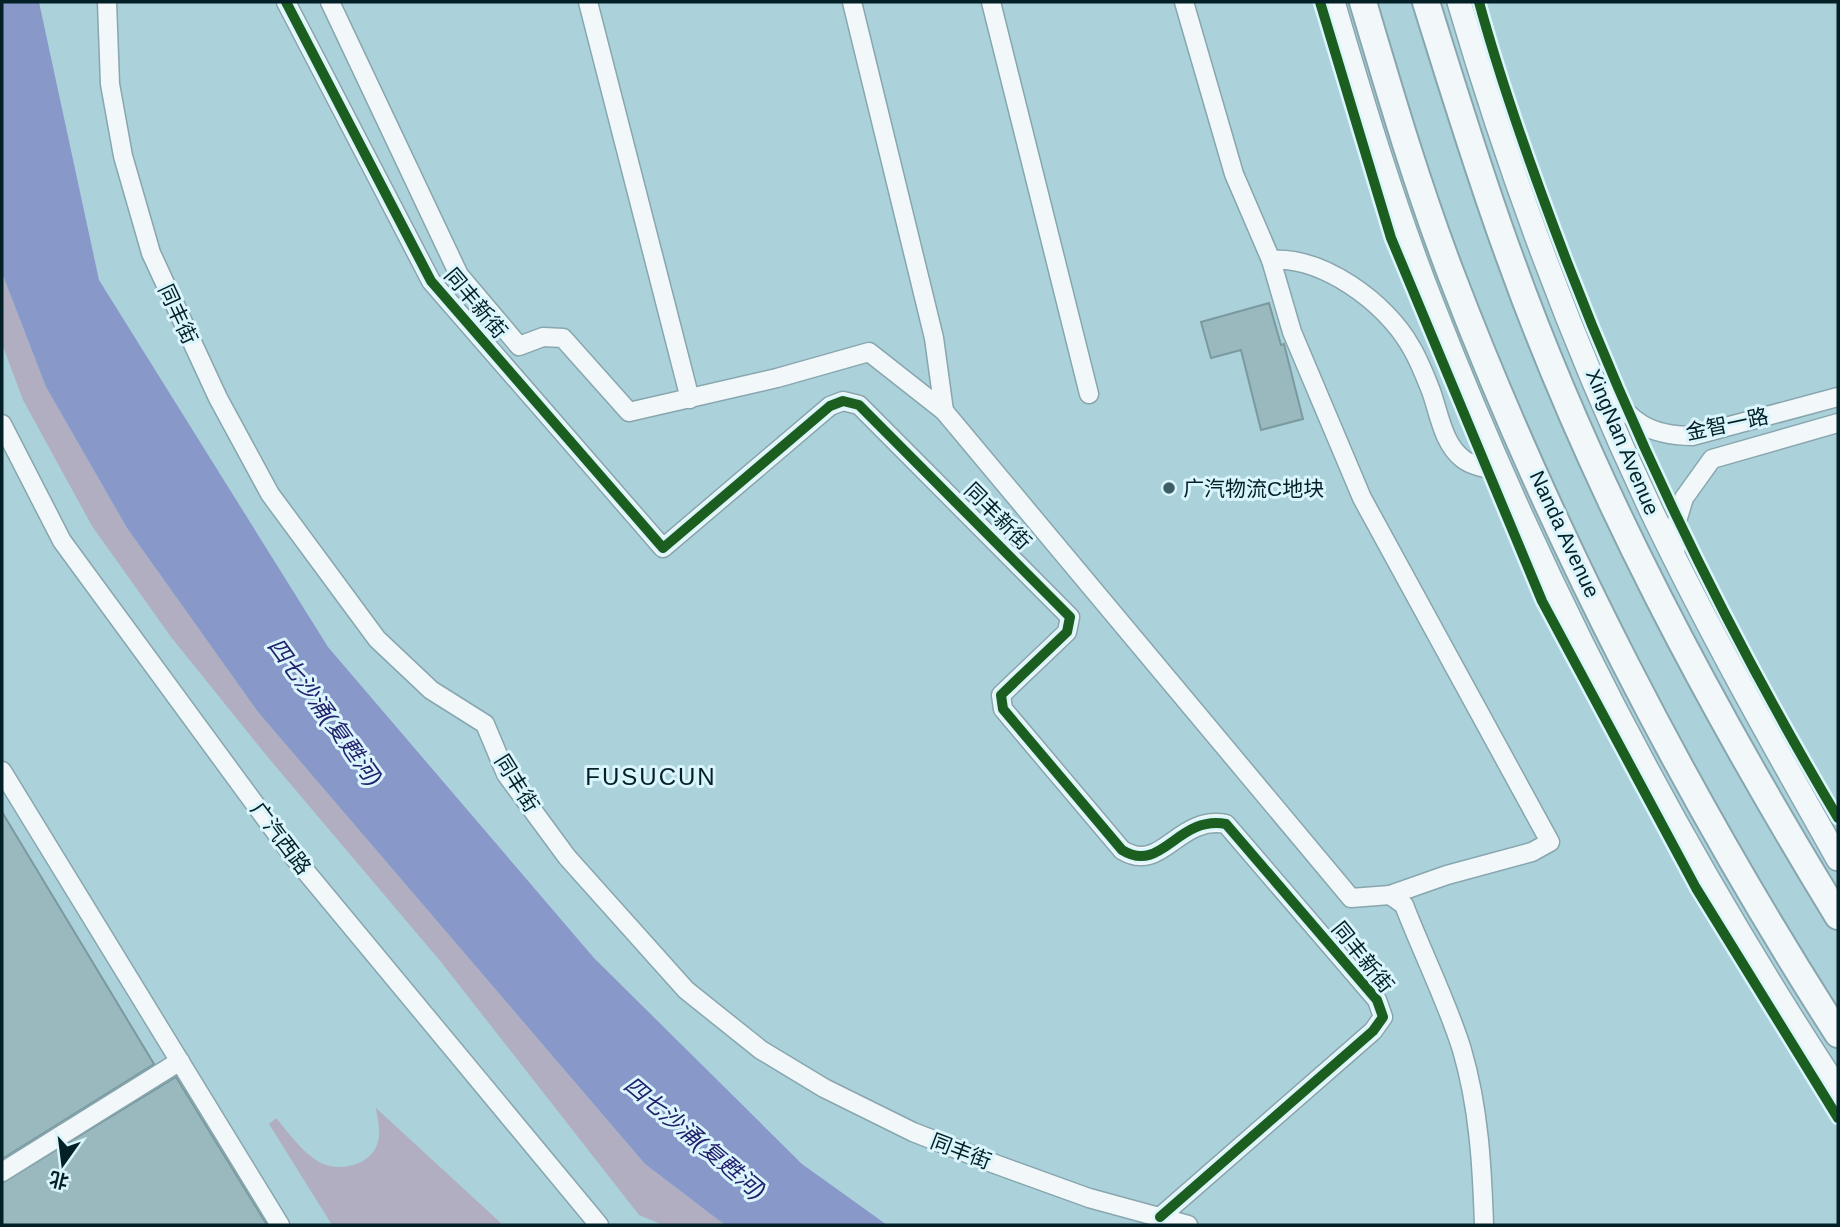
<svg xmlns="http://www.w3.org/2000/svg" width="1840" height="1227" font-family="Helvetica,'Noto Sans SC',sans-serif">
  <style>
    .green { fill: #b2aec1 }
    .water { fill: #8899c9 }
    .building { fill: #9ab9be; stroke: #7b9a9f; stroke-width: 2 }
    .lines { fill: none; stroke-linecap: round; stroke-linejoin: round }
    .minor-casing { stroke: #88a6ae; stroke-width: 21 }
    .major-casing { stroke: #88a6ae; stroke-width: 26 }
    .highway-casing { stroke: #88a6ae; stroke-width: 30 }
    .minor { stroke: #f2f8fa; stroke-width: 18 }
    .major { stroke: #f2f8fa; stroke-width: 23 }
    .highway { stroke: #f2f8fa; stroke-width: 26 }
    .cycleway-casing { stroke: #dbf5fd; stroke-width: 15 }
    .cycleway { stroke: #1b5e20; stroke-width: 10 }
    .poi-dot { fill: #3e5e66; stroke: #dbf5fd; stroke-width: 2.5 }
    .labels { text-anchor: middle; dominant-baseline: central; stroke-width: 6; stroke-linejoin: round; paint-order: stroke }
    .street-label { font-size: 21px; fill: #032027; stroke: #dbf5fd }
    .poi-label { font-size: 21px; fill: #032027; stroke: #dbf5fd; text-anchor: start }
    .water-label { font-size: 23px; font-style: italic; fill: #23206c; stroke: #dbf5fd }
    .quarter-label { font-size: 24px; letter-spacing: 2px; fill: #032027; stroke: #dbf5fd }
  </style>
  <rect width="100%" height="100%" fill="#abd1db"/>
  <g class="green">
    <polygon points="2,273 46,387 127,528 258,712 645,1164 725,1225 663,1225 639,1215 441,962 271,761 171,637 92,526 23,400 2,344"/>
    <path d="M376,1108L503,1225H332L269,1124L276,1118C288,1132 302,1152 319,1162C341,1174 377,1164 379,1136C380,1127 377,1117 376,1108Z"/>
  </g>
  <polygon class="water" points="2,2 39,2 99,280 328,647 594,958 802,1164 887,1225 725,1225 645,1164 258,712 127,528 46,387 2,273"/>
  <g class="building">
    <polygon points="1269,303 1281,345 1284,344 1303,419 1261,430 1241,350 1211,358 1201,322"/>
    <polygon points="2,812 154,1064 2,1159"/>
    <polygon points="176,1077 267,1225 2,1225 2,1183"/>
  </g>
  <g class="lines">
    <defs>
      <g id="minor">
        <polyline points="107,2 110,84 123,156 151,253 218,398 270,494 377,639 431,690 485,724 506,774 567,857 686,990 761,1050 824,1088 913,1132 995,1164 1089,1198 1188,1225"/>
        <path d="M286,2L431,281L663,548L830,406L843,401L859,405L1070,617L1067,632L1001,695L1003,709L1122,850C1162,875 1177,815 1226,824L1377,1000L1383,1017L1373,1031L1160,1217"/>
        <polyline points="330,2 459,275 519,346 543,337 563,338 629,412 777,378 869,352 944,411 1351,898 1390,895 1447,875 1532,852 1550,842 1362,498 1292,332 1271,260 1234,174 1184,2"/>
        <polyline points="588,2 690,399"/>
        <polyline points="852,2 934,338 944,411"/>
        <polyline points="991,2 1089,394"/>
        <path d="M1271,260C1322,256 1386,302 1411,347C1419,360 1425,376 1431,391C1439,413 1443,444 1463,459C1473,467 1492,469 1504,472"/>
        <path d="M1598,381C1631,417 1639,435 1692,436L1838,397"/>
        <polyline points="2,424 62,541 293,856 599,1225"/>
        <polyline points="1675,556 1677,521 1684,498 1712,459 1838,423"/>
        <polyline points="2,771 280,1225"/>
        <path d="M1390,895L1404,905C1422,952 1448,1004 1462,1050C1479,1108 1482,1166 1484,1225"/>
        <polyline points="2,1172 180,1061"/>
      </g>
      <g id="major">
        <path d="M1333,2C1363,104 1394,207 1433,306C1540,581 1676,843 1838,1090"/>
        <path d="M1459,2C1510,175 1574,347 1651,510C1708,629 1773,744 1838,859"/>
      </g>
      <g id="highway">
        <path d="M1363,2C1390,93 1417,185 1451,274C1550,534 1688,800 1838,1034"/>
        <path d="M1426,2C1453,88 1479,174 1510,258C1593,489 1711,708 1838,916"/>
      </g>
    </defs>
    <use href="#minor" class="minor-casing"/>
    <use href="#major" class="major-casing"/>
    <use href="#highway" class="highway-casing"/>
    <use href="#minor" class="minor"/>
    <use href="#major" class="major"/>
    <use href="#highway" class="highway"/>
    <defs>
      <g id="cycleway">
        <path d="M286,2L431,281L663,548L830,406L843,401L859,405L1070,617L1067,632L1001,695L1003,709L1122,850C1162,875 1177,815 1226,824L1377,1000L1383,1017L1373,1031L1160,1217"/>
        <polyline points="1320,2 1391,238 1542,601 1696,888 1838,1118"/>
        <path d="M1479,2C1503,90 1534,176 1567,262C1642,457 1731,638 1838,818"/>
      </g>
    </defs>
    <use href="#cycleway" class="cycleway-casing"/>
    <use href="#cycleway" class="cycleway"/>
  </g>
  <circle class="poi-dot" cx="1169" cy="488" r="7"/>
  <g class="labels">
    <g class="street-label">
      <text transform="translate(476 303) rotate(50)">同丰新街</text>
      <text transform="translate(178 314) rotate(65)">同丰街</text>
      <text transform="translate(1727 424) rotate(-12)">金智一路</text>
      <text transform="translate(1623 442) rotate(67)">XingNan Avenue</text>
      <text transform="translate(998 516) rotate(45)">同丰新街</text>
      <text transform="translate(1565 534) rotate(65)">Nanda Avenue</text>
      <text transform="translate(517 783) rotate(58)">同丰街</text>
      <text transform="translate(281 838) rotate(53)">广汽西路</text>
      <text transform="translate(1363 957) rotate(51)">同丰新街</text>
      <text transform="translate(961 1151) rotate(21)">同丰街</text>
    </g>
    <g class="poi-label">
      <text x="1183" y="488">广汽物流C地块</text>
    </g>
    <g class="water-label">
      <text transform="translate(325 712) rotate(54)">四七沙涌(复甦河)</text>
      <text transform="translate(695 1138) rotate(40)">四七沙涌(复甦河)</text>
    </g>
    <g class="quarter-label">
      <text x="651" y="776">FUSUCUN</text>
    </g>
  </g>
  <rect width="1840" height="1227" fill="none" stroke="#032027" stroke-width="7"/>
  <g transform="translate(63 1164) rotate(194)" stroke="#dbf5fd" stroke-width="5" paint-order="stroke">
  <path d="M0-5L12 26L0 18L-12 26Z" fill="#032027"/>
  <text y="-10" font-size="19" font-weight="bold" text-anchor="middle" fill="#032027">北</text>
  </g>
</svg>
